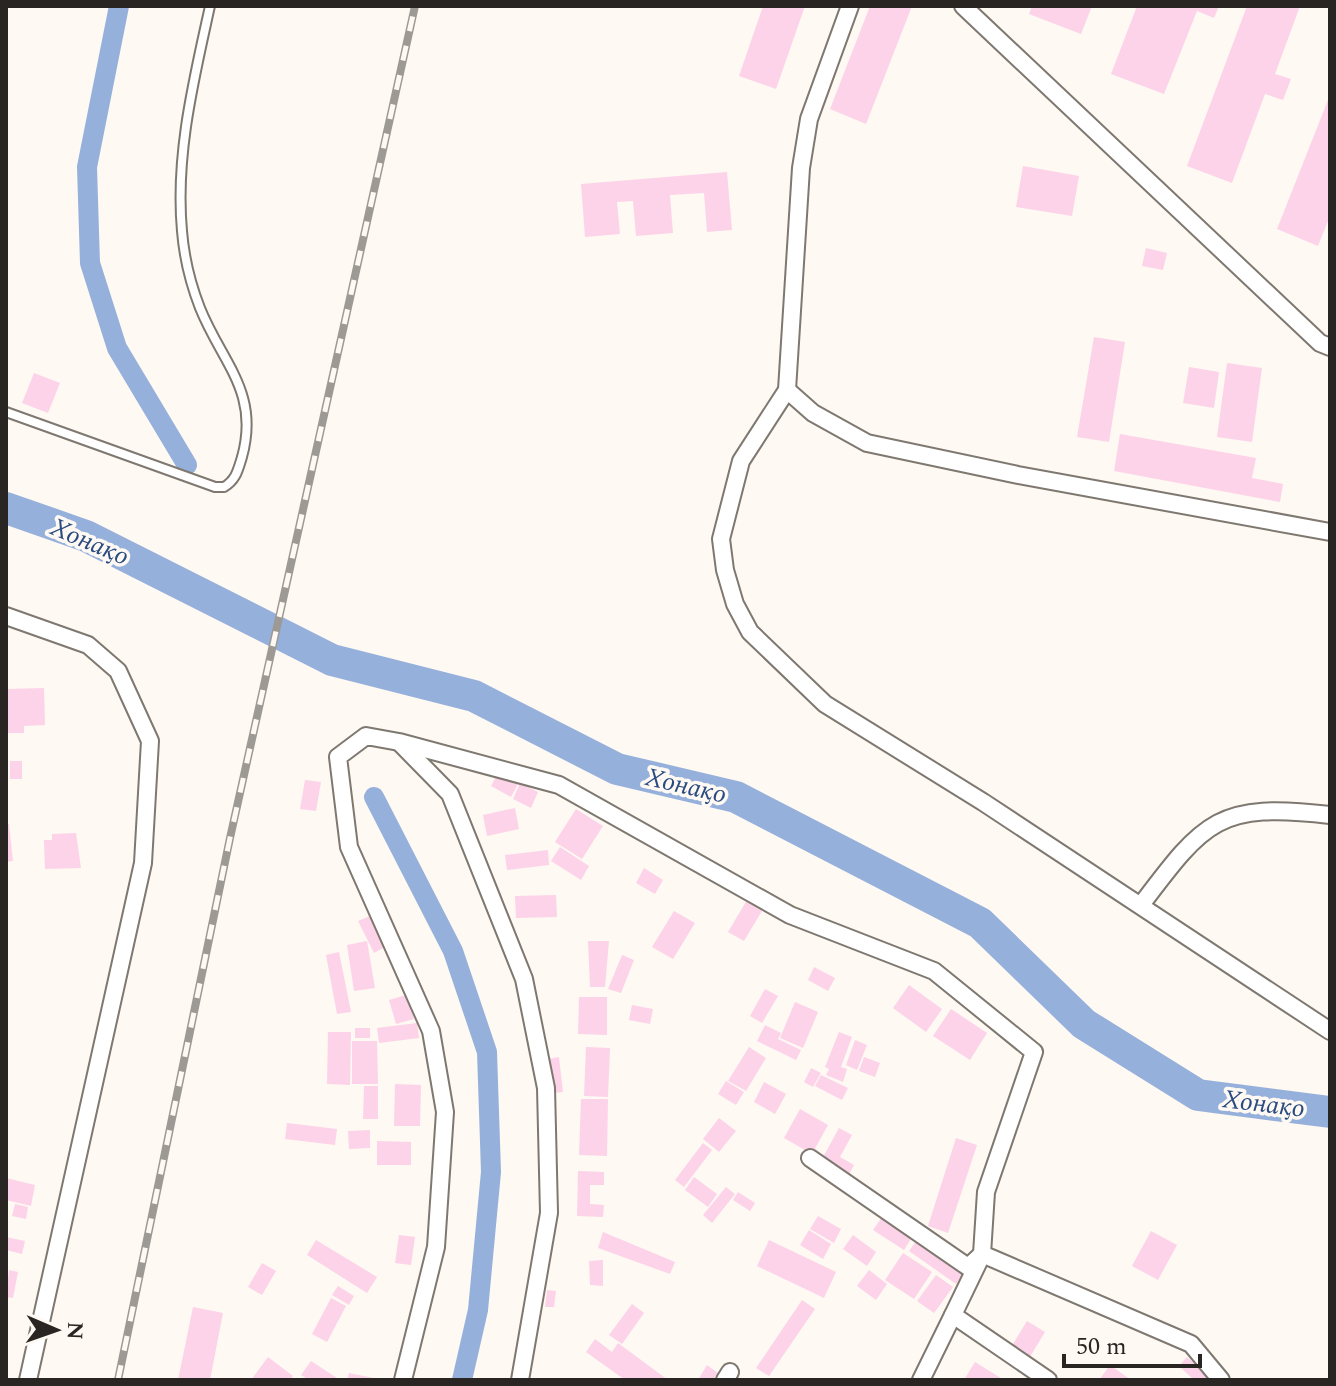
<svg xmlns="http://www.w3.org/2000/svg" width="1336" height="1386" font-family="Spectral,serif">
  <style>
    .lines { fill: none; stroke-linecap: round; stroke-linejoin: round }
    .canal { stroke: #96b0dc; stroke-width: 20 }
    .river { stroke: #96b0dc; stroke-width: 32 }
    .building { fill: #fdd3e9 }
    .lane-casing { stroke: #7e7870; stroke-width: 12 }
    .street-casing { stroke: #7e7870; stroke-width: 20 }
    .lane { stroke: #fff; stroke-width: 8 }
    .street { stroke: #fff; stroke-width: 16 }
    .rail-casing { stroke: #9d9994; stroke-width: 8 }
    .rail { stroke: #fef9f2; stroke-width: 5; stroke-dasharray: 15; stroke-linecap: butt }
    .labels { text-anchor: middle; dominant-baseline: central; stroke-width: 7; stroke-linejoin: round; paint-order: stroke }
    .water-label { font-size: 26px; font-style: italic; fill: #2a4b82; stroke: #fef9f2 }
  </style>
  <rect width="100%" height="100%" fill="#fef9f2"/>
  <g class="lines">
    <g class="canal">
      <polyline points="119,6 87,167 90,263 117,348 187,465"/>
      <polyline points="374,797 453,951 487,1052 491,1172 478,1310 462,1380"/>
    </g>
    <polyline class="river" points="6,508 86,536 332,660 474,696 617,769 736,797 980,923 1084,1024 1198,1095 1330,1112"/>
  </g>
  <g class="building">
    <polygon points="763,6 805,6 776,89 739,76"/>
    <polygon points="870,6 912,6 866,124 830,109"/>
    <polygon points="1032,6 1092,6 1081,34 1029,14"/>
    <polygon points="1137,6 1219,6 1214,18 1197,11 1164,94 1111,74"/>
    <polygon points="1247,6 1300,6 1275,74 1291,79 1283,100 1265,94 1232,183 1187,166"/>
    <polygon points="1330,95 1330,216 1318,246 1277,229"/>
    <polygon points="1023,166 1079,176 1072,216 1016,207"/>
    <polygon points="727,172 732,230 707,232 704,193 670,195 673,233 636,236 633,201 617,202 620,234 585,237 581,184"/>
    <polygon points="1146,248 1167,253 1163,270 1142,266"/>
    <polygon points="1094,337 1125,342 1109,442 1077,437"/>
    <polygon points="1227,363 1262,368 1252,442 1217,437"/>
    <polygon points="1189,367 1219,372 1214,408 1183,403"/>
    <polygon points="34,373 60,383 48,413 22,403"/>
    <polygon points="1120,434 1256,458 1252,478 1283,484 1280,502 1114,471"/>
    <polygon points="44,688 45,725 24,726 24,733 6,733 6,689"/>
    <rect x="10" y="761" width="12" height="18"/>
    <polygon points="498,773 518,784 511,797 491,786"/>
    <polygon points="305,780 321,782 316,811 300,809"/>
    <polygon points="520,783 538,792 531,808 513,799"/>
    <polygon points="515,808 519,829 487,836 483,815"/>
    <polygon points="576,809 603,826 582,859 555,842"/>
    <polygon points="6,824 9,824 13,861 6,862"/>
    <polygon points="76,833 81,868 45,869 44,840 52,840 52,834"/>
    <polygon points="560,847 589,866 581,880 551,861"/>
    <polygon points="548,850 549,865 507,870 505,855"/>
    <polygon points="644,868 663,880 655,894 636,883"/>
    <polygon points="556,895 557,917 516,918 515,896"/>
    <polygon points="747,900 763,909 744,941 728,932"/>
    <polygon points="674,911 695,923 673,959 652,947"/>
    <polygon points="370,916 385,947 374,953 358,921"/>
    <polygon points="367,941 375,988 354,991 347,945"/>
    <polygon points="588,941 609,941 605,987 590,987"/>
    <polygon points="339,952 351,1012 337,1014 326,955"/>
    <polygon points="622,955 634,960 621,993 608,989"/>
    <polygon points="814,967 835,978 828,991 808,980"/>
    <polygon points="909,985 942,1009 926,1032 893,1008"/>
    <polygon points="765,989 778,996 762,1023 750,1016"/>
    <polygon points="406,995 414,1019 396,1024 389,1000"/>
    <polygon points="579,997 607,997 607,1035 578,1034"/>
    <polygon points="795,1002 818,1012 803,1048 780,1038"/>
    <polygon points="632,1005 653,1009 650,1024 629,1020"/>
    <polygon points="951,1009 987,1033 970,1060 933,1036"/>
    <polygon points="417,1023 419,1038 379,1043 377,1028"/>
    <polygon points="765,1025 781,1033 778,1039 801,1050 796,1060 757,1041"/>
    <rect x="355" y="1028" width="15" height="10"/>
    <polygon points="328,1032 351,1032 350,1085 327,1084"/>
    <polygon points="839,1032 852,1037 841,1067 847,1069 843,1082 826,1075 829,1069 825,1067"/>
    <polygon points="855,1040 867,1045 857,1070 846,1065"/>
    <polygon points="352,1041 377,1041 378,1084 352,1084"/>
    <polygon points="586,1047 610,1048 608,1097 584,1096"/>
    <polygon points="749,1047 766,1058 746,1091 728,1081"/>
    <polygon points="559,1057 563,1092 552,1093 548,1059"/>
    <polygon points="864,1057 880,1063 875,1077 859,1071"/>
    <polygon points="811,1068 821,1073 813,1087 804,1082"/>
    <polygon points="821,1075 848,1088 842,1100 815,1086"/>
    <polygon points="726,1081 744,1092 736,1105 718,1094"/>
    <polygon points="764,1082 786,1094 775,1114 754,1102"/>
    <polygon points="395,1084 421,1085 420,1126 394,1126"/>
    <polygon points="364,1086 378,1086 378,1119 363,1119"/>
    <polygon points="581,1099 608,1099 607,1156 579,1155"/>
    <polygon points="800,1109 828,1125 812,1154 784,1138"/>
    <polygon points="719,1118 736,1131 719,1152 703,1139"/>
    <polygon points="287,1123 337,1129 335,1145 285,1139"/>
    <polygon points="839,1128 852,1135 840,1157 854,1165 848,1176 821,1161"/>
    <polygon points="370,1130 370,1148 349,1149 348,1131"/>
    <polygon points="956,1138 977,1145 948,1233 928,1226"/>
    <polygon points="377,1141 411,1142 411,1165 377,1165"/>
    <polygon points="703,1143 712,1150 684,1187 675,1180"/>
    <polygon points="578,1171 604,1172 604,1185 590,1185 590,1204 604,1205 603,1217 577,1216"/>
    <polygon points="694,1177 717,1194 708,1207 685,1190"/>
    <polygon points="6,1178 35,1185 31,1206 6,1200"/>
    <polygon points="726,1187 735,1194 712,1223 703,1215"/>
    <polygon points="738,1192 755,1203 750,1211 733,1200"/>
    <polygon points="15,1204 28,1207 26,1219 12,1216"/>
    <polygon points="818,1216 841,1229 834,1243 810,1229"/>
    <polygon points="882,1217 912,1237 904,1250 873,1230"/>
    <polygon points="809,1230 831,1244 823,1259 800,1245"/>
    <polygon points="1151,1231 1177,1245 1158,1280 1132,1266"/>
    <polygon points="603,1232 675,1262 670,1274 598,1248"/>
    <polygon points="399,1235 415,1237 411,1265 395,1263"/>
    <polygon points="853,1235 876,1252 867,1266 843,1249"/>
    <polygon points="6,1237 25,1241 22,1254 6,1250"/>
    <polygon points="316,1240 377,1277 367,1293 307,1255"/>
    <polygon points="769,1240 836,1272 824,1298 757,1266"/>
    <polygon points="917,1240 964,1273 956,1284 909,1251"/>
    <polygon points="903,1253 932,1272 914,1299 885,1280"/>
    <polygon points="603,1260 603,1286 590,1285 589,1261"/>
    <polygon points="262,1263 276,1271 262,1295 248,1287"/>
    <polygon points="9,1270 18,1272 13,1298 6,1297"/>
    <polygon points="869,1270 887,1284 876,1300 857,1286"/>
    <polygon points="936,1275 953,1287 934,1313 917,1301"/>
    <polygon points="338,1286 354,1296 349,1305 332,1295"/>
    <polygon points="547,1290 556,1291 554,1307 545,1307"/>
    <polygon points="331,1298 346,1306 327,1342 312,1334"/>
    <polygon points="802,1300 815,1309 769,1376 756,1368"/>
    <polygon points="632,1304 644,1313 622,1344 609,1335"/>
    <polygon points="193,1307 223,1313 210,1380 178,1380"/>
    <polygon points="1027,1321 1045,1332 1028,1360 1010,1349"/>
    <polygon points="595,1339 612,1352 618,1343 668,1380 625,1380 586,1352"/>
    <polygon points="268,1357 293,1376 290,1380 251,1380"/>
    <polygon points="1187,1357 1212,1380 1194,1380 1179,1366"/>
    <polygon points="311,1361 340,1380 309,1380 301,1375"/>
    <polygon points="975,1362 1004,1380 964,1380"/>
    <polygon points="707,1365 718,1373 713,1380 698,1380"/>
    <polygon points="1110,1365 1131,1380 1099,1380"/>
    <polygon points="349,1373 378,1379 378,1380 347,1380"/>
  </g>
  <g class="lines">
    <defs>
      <path id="lane" d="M6,412L215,487H224C236,480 238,470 242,457C260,392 222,363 200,308C191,285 184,256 182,231C175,155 194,79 210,6"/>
      <g id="street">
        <polyline points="850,6 809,119 801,168 787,390 741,461 721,539 725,570 735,604 750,632 825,704 983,802 1330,1031"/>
        <polyline points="963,6 1320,343 1330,347"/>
        <polyline points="787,390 813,413 867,443 1018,475 1330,532"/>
        <polyline points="6,616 88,645 118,671 150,741 143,863 28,1380"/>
        <polyline points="400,743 450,794 524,979 546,1088 549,1213 520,1380"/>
        <path d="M1141,905C1205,820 1219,802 1330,815"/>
        <polyline points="810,1158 968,1267 982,1254"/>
        <polyline points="953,1315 980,1259"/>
        <polyline points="403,1380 436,1247 445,1112 431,1031 349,847 338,757 366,736 399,742 559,785 790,915 934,971 1034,1052 986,1192 982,1254 1191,1344 1221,1380"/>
        <polyline points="725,1380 730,1372"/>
        <polyline points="921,1380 953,1315 1048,1380"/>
      </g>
    </defs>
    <use href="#lane" class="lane-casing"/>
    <use href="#street" class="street-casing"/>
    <use href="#lane" class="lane"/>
    <use href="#street" class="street"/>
    <defs>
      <polyline id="rail" points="118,1380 230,838 415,6"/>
    </defs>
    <use href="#rail" class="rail-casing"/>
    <use href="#rail" class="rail"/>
  </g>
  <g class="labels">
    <g class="water-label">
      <text transform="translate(90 542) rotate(23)">Хонақо</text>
      <text transform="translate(686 786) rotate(13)">Хонақо</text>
      <text transform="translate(1264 1104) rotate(7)">Хонақо</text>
    </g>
  </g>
  <rect width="1336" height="1386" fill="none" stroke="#282522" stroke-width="16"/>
  <g transform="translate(56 1330) rotate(92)" stroke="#fef9f2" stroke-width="6" paint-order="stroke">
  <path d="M0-6L14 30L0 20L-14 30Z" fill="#282522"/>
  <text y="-12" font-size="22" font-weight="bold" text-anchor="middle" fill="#282522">N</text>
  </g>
  <path d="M1064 1354v12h136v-12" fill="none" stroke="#282522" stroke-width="4"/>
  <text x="1076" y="1354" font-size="24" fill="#282522" stroke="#fef9f2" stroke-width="6" paint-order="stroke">50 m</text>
</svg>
